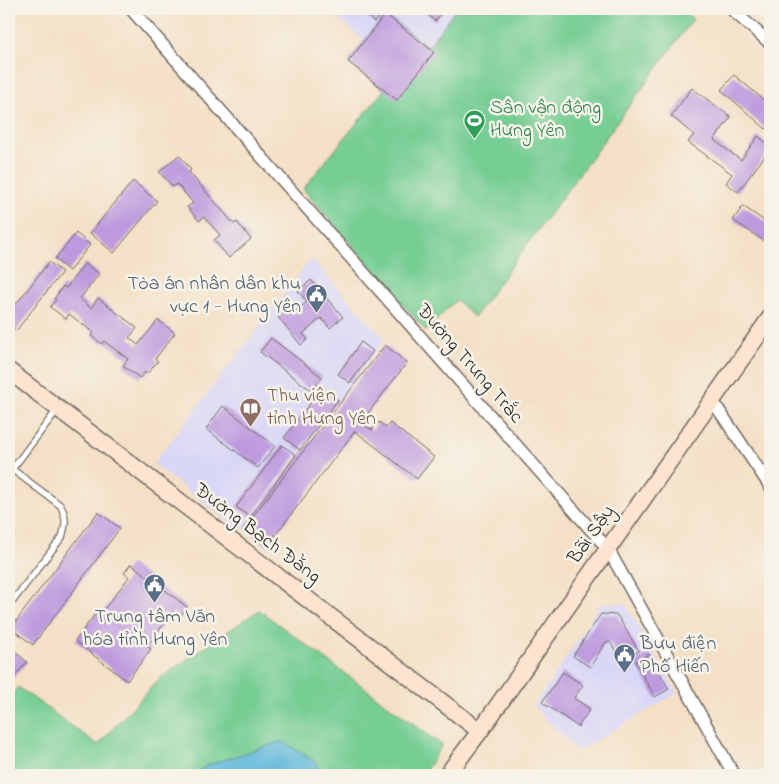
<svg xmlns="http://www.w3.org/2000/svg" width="779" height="784" font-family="'Indie Flower',sans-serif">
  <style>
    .built { fill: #d9d7f7 }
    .green { fill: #77ce94; stroke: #517c60 }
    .water { fill: #5eb7db; stroke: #447183 }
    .building { fill: #bd9ade }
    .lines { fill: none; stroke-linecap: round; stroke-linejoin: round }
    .lane-casing { stroke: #716a61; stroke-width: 8 }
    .street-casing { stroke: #716a61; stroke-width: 14 }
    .secondary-casing { stroke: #716a61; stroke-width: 19 }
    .lane { stroke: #fff; stroke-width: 5.5 }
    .street { stroke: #fff; stroke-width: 11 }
    .secondary { stroke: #fde4d1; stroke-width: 16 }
    .labels { text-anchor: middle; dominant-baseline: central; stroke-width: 5; stroke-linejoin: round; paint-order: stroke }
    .leisure-label { font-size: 20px; fill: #27864d; stroke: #f7f3e8; text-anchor: start }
    .service-label { font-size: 20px; fill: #4e5e75; stroke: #f7f3e8; text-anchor: end }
    .street-label { font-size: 20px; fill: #2b2b2b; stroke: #f7f3e8 }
    .education-label { font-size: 20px; fill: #785e54; stroke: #f7f3e8; text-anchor: start }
  </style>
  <rect width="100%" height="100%" fill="#f7f3e8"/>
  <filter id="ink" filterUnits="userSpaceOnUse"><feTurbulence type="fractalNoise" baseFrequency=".02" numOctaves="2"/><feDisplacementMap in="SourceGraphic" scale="10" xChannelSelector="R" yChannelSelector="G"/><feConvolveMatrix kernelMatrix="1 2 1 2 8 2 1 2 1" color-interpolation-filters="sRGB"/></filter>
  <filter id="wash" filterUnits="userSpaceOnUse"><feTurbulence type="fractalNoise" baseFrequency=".0096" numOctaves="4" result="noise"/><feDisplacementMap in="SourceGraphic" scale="20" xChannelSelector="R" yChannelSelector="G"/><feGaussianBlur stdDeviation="1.12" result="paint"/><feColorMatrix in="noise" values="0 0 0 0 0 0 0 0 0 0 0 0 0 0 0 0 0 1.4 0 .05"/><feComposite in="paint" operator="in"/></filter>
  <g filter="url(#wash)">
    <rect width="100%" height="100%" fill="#f4e0c6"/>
    <g class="built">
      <polygon points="329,9 456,9 428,47 365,41 328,10"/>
      <polygon points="311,259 385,339 241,531 153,464"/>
      <polygon points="601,603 625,604 677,693 578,751 533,706 565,660"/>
    </g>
    <g class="green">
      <polygon points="456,9 681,9 693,19 474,317 456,300 426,331 303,189 384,90 348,62 385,14 428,47"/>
      <polygon points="259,610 442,745 423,775 9,775 9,698 18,687 98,745 159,679"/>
    </g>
    <polygon class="water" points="282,741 314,761 323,775 193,775 208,765"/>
    <g id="blocks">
      <g class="building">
        <polygon points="358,9 386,9 374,22"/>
        <polygon points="421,9 445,9 435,21"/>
        <polygon points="385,14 434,52 397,100 348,62"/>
        <polygon points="734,75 770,105 770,124 766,129 721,90"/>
        <polygon points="692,88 731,117 714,140 741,160 758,136 770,146 770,149 738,192 726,183 732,174 688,142 694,135 671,116"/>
        <polygon points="179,155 191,170 189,172 234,224 237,222 251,239 229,258 214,240 220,235 204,217 199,221 187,207 193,203 177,184 173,187 159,172"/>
        <polygon points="133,181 157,201 114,253 90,233"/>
        <polygon points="743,206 770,225 770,245 733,220"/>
        <polygon points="76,233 90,245 69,271 55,259"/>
        <polygon points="49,262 62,272 16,331 9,325 9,313"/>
        <polygon points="85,263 99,274 80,299 91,308 98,298 137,328 129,338 138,345 158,320 175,333 155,359 158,361 147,374 145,372 140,378 123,366 128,359 104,341 102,344 91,336 94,333 69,314 66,319 50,307 56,300 54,299 63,286 66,288"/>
        <polygon points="311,280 343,317 330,328 321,318 303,334 308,339 301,345 278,317 285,311 290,316 307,302 298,291"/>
        <polygon points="271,338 322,377 312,391 260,352"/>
        <polygon points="361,342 373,351 350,383 338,374"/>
        <polygon points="385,345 407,363 361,422 372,430 379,422 386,428 390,423 434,457 417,479 355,431 267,546 244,528"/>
        <polygon points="322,388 338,400 300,450 284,438"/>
        <polygon points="223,406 275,446 258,468 206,429"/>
        <polygon points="282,445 296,455 250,517 236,507"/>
        <polygon points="98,512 120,528 33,645 11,628"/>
        <polygon points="131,564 187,607 180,617 173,612 147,646 151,649 127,681 75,641 99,609 102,612 129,577 124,573"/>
        <polygon points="601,614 617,615 639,651 622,661 610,642 606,642 590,667 573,656"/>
        <polygon points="9,646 27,662 9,683"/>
        <polygon points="649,654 669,689 655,697 635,662"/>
        <polygon points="563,672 583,685 574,698 590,709 578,727 542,702"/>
      </g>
    </g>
  </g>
  <g filter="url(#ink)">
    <use href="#blocks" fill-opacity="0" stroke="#716a61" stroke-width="1"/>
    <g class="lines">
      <defs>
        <g id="lane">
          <path d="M9,467L60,505C67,517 66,524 62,537L9,606"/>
          <polyline points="13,468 57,410"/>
        </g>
        <g id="street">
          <polyline points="131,9 608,549 734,775"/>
          <polyline points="731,9 770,43"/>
          <polyline points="712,400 770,486"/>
        </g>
        <g id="secondary">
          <polyline points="9,371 480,731"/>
          <polyline points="447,775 480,731 770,318"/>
        </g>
      </defs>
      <use href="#lane" class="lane-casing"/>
      <use href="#street" class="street-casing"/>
      <use href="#secondary" class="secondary-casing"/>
      <use href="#lane" class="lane"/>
      <use href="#street" class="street"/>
      <use href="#secondary" class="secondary"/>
    </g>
  </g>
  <defs>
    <symbol id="stadium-pin" viewBox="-11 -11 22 30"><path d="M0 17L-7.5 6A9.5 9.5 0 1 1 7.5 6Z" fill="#2e9e5b" stroke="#f7f3e8"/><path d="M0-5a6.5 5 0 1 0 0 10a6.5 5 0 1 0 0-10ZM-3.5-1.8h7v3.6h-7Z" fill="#fff"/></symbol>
    <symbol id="civic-pin" viewBox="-11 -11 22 30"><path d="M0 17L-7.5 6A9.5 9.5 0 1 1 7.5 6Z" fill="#5c6f8a" stroke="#f7f3e8"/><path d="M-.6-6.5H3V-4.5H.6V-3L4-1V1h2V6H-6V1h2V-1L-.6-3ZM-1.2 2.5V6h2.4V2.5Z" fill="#fff"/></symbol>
    <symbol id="library-pin" viewBox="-11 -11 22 30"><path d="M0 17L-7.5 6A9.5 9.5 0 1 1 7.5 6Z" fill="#8d6e63" stroke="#f7f3e8"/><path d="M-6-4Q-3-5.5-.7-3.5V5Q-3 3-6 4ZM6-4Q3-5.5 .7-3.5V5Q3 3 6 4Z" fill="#fff"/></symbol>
  </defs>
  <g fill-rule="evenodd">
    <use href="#stadium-pin" x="462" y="108" width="25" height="34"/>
    <use href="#civic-pin" x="304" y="282" width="25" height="34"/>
    <use href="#library-pin" x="238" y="396" width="25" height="34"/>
    <use href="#civic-pin" x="142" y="572" width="25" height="34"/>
    <use href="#civic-pin" x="612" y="642" width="25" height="34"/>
  </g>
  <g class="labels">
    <g class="leisure-label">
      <text x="490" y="108">Sân vận động<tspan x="490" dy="23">Hưng Yên</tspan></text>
    </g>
    <g class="service-label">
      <text x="301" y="284">Tòa án nhân dân khu<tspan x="301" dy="23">vực 1 - Hưng Yên</tspan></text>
      <text x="155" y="617" text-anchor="middle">Trung tâm Văn<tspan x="155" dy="23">hóa tỉnh Hưng Yên</tspan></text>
      <text x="640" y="644" text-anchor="start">Bưu điện<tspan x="640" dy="23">Phố Hiến</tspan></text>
    </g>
    <g class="street-label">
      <text transform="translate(469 364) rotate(49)">Đường Trưng Trắc</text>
      <text transform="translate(257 534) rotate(37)">Đường Bạch Đằng</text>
      <text transform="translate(592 535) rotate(-55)">Bãi Sậy</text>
    </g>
    <g class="education-label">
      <text x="267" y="396">Thu viện<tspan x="267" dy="23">tỉnh Hưng Yên</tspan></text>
    </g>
  </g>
  <rect width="779" height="784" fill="none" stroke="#f7f3e8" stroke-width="30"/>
</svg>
